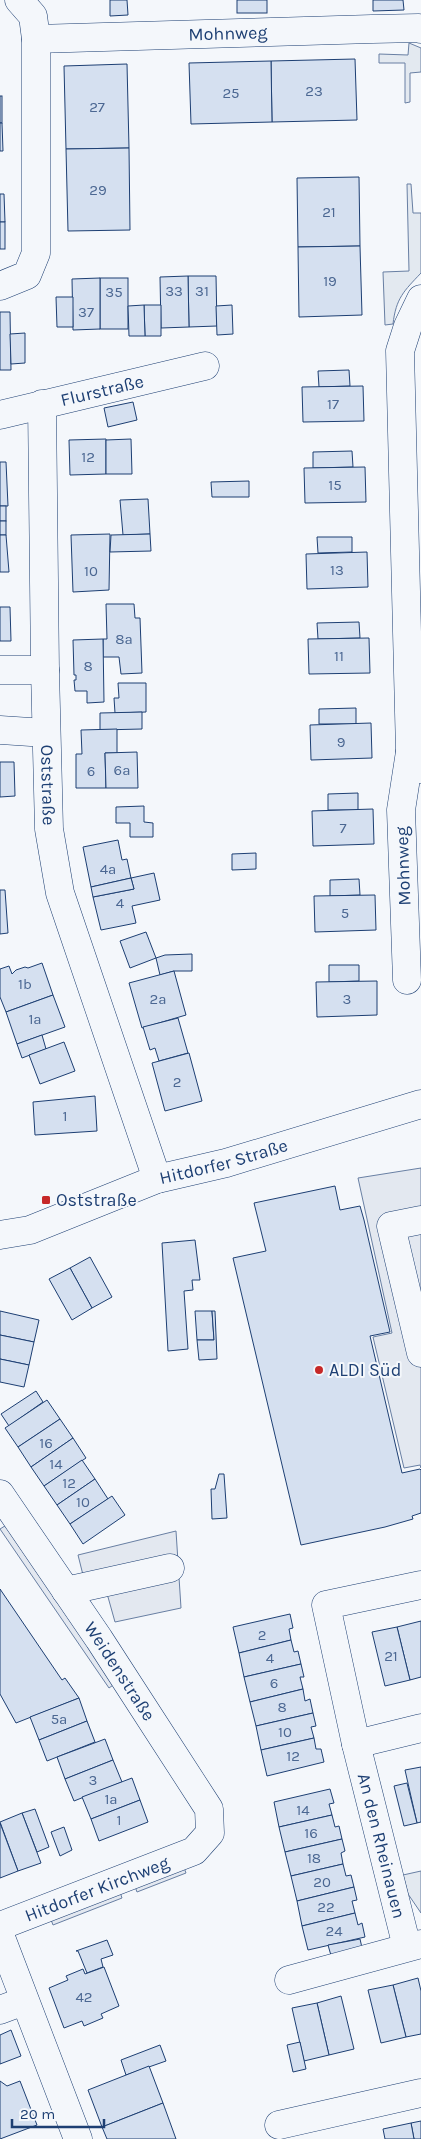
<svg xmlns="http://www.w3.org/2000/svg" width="421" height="2139" font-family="Karla,sans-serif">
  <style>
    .green { fill: #e3e9f0; stroke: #687fa3 }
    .parking { fill: #e3e8f0; stroke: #687fa3 }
    .building { fill: #d5e0f0; stroke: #1d3f73 }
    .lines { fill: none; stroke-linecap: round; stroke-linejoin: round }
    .minor-casing { stroke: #1d3f73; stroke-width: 29 }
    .minor { stroke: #f4f7fb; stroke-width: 28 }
    .poi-dot { fill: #c62828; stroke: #f4f7fb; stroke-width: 2 }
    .labels { text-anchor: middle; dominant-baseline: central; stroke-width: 4; stroke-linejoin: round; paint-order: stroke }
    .number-label { font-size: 15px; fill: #4b6792 }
    .street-label { font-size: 18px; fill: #1d3f73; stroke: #f4f7fb }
    .poi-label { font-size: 18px; fill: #1d3f73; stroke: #f4f7fb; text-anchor: start }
  </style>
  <rect width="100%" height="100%" fill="#f4f7fb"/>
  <g class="green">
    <polygon points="409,43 421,48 421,72 410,73 410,102 405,103 405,63 379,63 379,54 408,55"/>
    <path d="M407,184H411L413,213H421V273C404,291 396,298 393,324L385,325L383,272L409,271Z"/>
    <polygon points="421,1871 421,1913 408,1894 403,1875"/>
  </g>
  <g class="parking">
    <polygon points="421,1168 421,1468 420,1465 404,1468 373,1337 392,1333 358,1178"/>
    <polygon points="8,1524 116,1683 109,1688 0,1529"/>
    <polygon points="176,1531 181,1608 115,1622 108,1597 83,1575 78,1555"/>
    <polygon points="183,1865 186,1873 137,1892 134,1884"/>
    <polygon points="119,1889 122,1898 53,1925 50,1917"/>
  </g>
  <g class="building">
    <polygon points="110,0 127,0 128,15 110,16"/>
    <rect x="237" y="0" width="30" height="13"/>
    <polygon points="373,0 403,0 404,10 373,11"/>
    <polygon points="355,59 357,120 272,122 271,61"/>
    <polygon points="271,61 272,122 191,124 189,63"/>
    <polygon points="127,64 129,148 66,149 64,66"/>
    <rect x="0" y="96" width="2" height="27"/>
    <polygon points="0,123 2,123 3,151 0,151"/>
    <polygon points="129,148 130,230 68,231 66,149"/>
    <polygon points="359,177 360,246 298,247 297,178"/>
    <polygon points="0,194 4,194 5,222 0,222"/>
    <rect x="0" y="222" width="5" height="27"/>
    <polygon points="360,246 362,315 299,317 298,247"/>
    <polygon points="188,276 216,276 217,326 189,327"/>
    <polygon points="188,276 189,327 161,328 160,277"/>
    <rect x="100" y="278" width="28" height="51"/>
    <polygon points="100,278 100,329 73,330 72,279"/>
    <polygon points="56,297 73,297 73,327 57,327"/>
    <polygon points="144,305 161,305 161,336 145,336"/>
    <polygon points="144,305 145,336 129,336 128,306"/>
    <polygon points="232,305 233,334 217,335 216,306"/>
    <polygon points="0,312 10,312 11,370 0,370"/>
    <polygon points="25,333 25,363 11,364 10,334"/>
    <polygon points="349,370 350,386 319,387 318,371"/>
    <polygon points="363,386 364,421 303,422 302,387"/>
    <polygon points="133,402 137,420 108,427 104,408"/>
    <polygon points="106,439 106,474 70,475 69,440"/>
    <polygon points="131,439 132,474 106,474 106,440"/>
    <polygon points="352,451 353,467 313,468 313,452"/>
    <polygon points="0,462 6,462 8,506 0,506"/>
    <polygon points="365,467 366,502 305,503 304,468"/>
    <polygon points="249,481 249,497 212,497 211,482"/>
    <polygon points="148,499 150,534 123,535 120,500"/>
    <rect x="0" y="506" width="6" height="15"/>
    <rect x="0" y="521" width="6" height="14"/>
    <polygon points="110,534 109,590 73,592 71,535"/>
    <polygon points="150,534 151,551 110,552 111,535"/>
    <polygon points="0,535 6,535 9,572 0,572"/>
    <polygon points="317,537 352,537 352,552 318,553"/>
    <polygon points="367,552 368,587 307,589 306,554"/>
    <polygon points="106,604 134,604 135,618 140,618 142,673 121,674 119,657 103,657 103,639 107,639"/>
    <polygon points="0,607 10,607 11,641 0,641"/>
    <polygon points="359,622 360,638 318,639 317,623"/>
    <polygon points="369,638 370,673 309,674 308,639"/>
    <polygon points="103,639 104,702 87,703 87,691 75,691 74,680 76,680 76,675 74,675 73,640"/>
    <polygon points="118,683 146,683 146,712 115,713 114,698 119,698"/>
    <polygon points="356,708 356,724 319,724 319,709"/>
    <polygon points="142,712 142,729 100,730 100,713"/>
    <polygon points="371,723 372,758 311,760 310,725"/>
    <polygon points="117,729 117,753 105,753 106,788 76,788 76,754 82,754 81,730"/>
    <polygon points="137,752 138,788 106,788 105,753"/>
    <polygon points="0,762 14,762 15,796 0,797"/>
    <polygon points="358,793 358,810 328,810 328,794"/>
    <polygon points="144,806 144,822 153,823 153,837 130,837 130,823 116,823 116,807"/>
    <polygon points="373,809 374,844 313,846 312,811"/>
    <polygon points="118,840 122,860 127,859 131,878 91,887 83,847"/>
    <polygon points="256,853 256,869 232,870 232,854"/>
    <polygon points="154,873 160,900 132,906 136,923 101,930 93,897 134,889 131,878"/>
    <polygon points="131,878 134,889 93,897 91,887"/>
    <polygon points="359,879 360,895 330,896 330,880"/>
    <polygon points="0,890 5,890 8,933 0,934"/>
    <polygon points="375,895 376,930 315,932 314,896"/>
    <polygon points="146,932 156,958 130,968 120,941"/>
    <polygon points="192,954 192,971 174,971 160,975 156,958 165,955"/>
    <polygon points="42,963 53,995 6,1012 0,997 0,969 9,966 12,974 16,970 25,967 28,968"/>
    <polygon points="329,965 359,965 359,981 329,982"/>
    <polygon points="174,971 186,1015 142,1028 129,983"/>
    <polygon points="377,981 377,1015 317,1017 316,982"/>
    <polygon points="53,995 65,1027 17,1044 6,1012"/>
    <polygon points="178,1018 188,1053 159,1061 155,1048 150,1050 143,1027"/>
    <polygon points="42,1035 46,1049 22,1058 17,1044"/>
    <polygon points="64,1042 75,1071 40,1084 29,1055"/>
    <polygon points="189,1053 202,1101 165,1111 152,1063"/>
    <polygon points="95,1096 97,1131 35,1135 33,1102"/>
    <polygon points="335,1186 340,1210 360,1206 364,1220 390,1332 370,1336 402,1473 420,1469 421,1470 421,1513 412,1516 413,1519 385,1527 301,1545 233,1258 266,1251 254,1203"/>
    <polygon points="195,1240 200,1280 192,1280 193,1290 184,1291 188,1349 168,1351 162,1243"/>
    <polygon points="90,1257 112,1297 92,1308 70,1268"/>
    <polygon points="70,1268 92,1308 72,1320 49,1279"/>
    <polygon points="0,1311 39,1320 34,1342 0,1335"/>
    <polygon points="195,1311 212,1311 214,1340 197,1340"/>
    <polygon points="212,1311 215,1311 217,1359 199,1360 197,1340 214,1340"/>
    <polygon points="0,1335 34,1342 29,1365 0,1359"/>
    <polygon points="0,1359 29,1365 24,1387 0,1382"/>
    <polygon points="36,1391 43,1402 9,1426 1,1414"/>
    <polygon points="47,1400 60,1419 18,1447 5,1428"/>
    <polygon points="60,1419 73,1438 31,1467 18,1447"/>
    <polygon points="73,1438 86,1458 44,1486 31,1467"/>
    <polygon points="82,1460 95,1479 57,1505 44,1486"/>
    <polygon points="219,1474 224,1474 227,1518 212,1519 211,1489 215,1489"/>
    <polygon points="95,1479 108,1499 70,1524 57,1505"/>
    <polygon points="112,1496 125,1515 83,1544 70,1524"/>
    <polygon points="0,1589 62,1680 65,1678 79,1698 16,1723 0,1694"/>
    <polygon points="290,1614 293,1628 289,1629 291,1640 239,1653 233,1627"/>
    <polygon points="421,1621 421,1677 410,1680 397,1627"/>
    <polygon points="397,1627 410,1680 385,1686 372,1632"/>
    <polygon points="291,1640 294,1652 298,1651 301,1664 244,1677 239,1653"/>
    <polygon points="301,1664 304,1677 300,1677 303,1689 250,1702 244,1677"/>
    <polygon points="303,1689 305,1701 310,1699 313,1713 256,1726 250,1702"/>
    <polygon points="79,1698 87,1721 39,1740 30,1717"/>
    <polygon points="313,1713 316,1726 311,1727 314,1738 261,1750 256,1726"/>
    <polygon points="87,1721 95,1742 47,1761 39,1740"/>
    <polygon points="314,1738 316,1749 321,1749 324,1762 267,1776 261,1750"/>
    <polygon points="105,1739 113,1760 65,1779 57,1757"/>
    <polygon points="113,1760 122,1782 74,1801 65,1779"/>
    <polygon points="421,1767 421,1822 417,1823 405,1770"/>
    <polygon points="132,1778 140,1800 91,1819 82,1797"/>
    <polygon points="407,1783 417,1823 404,1826 394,1786"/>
    <polygon points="330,1789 334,1803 329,1804 332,1815 279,1827 274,1802"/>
    <polygon points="140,1800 148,1822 99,1841 91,1819"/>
    <polygon points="35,1809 49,1847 37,1852 22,1813"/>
    <polygon points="22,1813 41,1863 18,1871 0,1822"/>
    <polygon points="332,1815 335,1827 339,1826 342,1839 285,1852 279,1827"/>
    <polygon points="0,1823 18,1871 0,1878"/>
    <polygon points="64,1827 72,1850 60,1856 51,1832"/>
    <polygon points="342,1839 345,1851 341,1853 343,1864 291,1876 285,1852"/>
    <polygon points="343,1864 346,1876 351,1875 354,1887 297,1901 291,1876"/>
    <polygon points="354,1887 357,1900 352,1901 355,1913 302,1926 297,1901"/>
    <polygon points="355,1913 358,1925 362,1923 365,1937 308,1950 302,1926"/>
    <polygon points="360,1939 363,1952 332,1959 328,1945"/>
    <polygon points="107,1940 113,1955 101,1959 103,1967 87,1973 78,1951 76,1951"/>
    <polygon points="104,1967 119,2006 101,2014 103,2018 84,2026 82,2021 64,2028 49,1988 68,1980 66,1976 83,1969 85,1974"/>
    <polygon points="418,1978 421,1991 421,2034 406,2037 393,1985"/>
    <polygon points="393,1985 406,2037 381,2043 368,1990"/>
    <polygon points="341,1996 354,2049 329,2055 317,2003"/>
    <polygon points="317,2003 329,2055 304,2061 292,2008"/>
    <polygon points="11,2030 21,2056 0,2064 0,2035"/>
    <polygon points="300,2042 306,2069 293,2072 287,2045"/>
    <polygon points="160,2045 166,2061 126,2075 121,2060"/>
    <polygon points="149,2066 163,2103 102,2127 88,2090"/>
    <polygon points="0,2081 7,2086 20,2081 37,2125 0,2139"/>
    <polygon points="163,2103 176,2139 107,2139 102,2127"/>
    <polygon points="421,2121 421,2139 414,2139 411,2123"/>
    <polygon points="411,2123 414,2139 385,2139 383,2129"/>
  </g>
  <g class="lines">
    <defs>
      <g id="minor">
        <path id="s1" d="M36,39L372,29L419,28L421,29"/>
        <polyline points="0,286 27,275 36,253 36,39 33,16 19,0"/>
        <polyline points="421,299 408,326 400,351 410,752 421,769"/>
        <path id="s2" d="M42,404L45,670L49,829L60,893L157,1179"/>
        <path id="s3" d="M0,415L205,366"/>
        <polyline points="0,670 45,670"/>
        <polyline points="0,730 46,733"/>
        <polyline points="407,980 401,810 410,752"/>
        <polyline points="421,1220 391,1226 421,1353"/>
        <path id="s4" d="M0,1235L30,1230L157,1179L226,1163L421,1104"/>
        <path id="s5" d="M0,1494L99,1639L209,1809L210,1833L194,1851L0,1926"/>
        <polyline points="421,1585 326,1605 356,1744 421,1728"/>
        <polyline points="66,1591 170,1568"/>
        <path id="s6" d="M356,1744L407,1947"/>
        <polyline points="0,1935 78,2139"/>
        <polyline points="289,1980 421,1944"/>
        <polyline points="0,2010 24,2001"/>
        <polyline points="279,2125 421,2093"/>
      </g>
    </defs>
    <use href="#minor" class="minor-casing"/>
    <use href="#minor" class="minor"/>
  </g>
  <g class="poi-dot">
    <rect x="41" y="1195" width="10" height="10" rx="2.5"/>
    <circle cx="319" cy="1370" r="5"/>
  </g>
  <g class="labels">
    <g class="number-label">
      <text x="314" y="91">23</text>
      <text x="231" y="93">25</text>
      <text x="97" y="107">27</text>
      <text x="98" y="190">29</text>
      <text x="329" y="212">21</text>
      <text x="330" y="281">19</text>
      <text x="174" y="291">33</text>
      <text x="202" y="291">31</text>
      <text x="114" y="292">35</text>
      <text x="86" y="312">37</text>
      <text x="333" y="404">17</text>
      <text x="88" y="457">12</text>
      <text x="335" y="485">15</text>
      <text x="337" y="570">13</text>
      <text x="91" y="571">10</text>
      <text x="124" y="639">8a</text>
      <text x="339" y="656">11</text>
      <text x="88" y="666">8</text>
      <text x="341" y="742">9</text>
      <text x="122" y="770">6a</text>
      <text x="91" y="771">6</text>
      <text x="343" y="828">7</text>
      <text x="108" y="869">4a</text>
      <text x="120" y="903">4</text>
      <text x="345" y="913">5</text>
      <text x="25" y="984">1b</text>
      <text x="158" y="999">2a</text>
      <text x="347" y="999">3</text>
      <text x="35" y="1019">1a</text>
      <text x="177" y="1082">2</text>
      <text x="65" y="1116">1</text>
      <text x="46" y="1443">16</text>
      <text x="56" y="1464">14</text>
      <text x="69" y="1483">12</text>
      <text x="83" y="1502">10</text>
      <text x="262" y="1635">2</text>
      <text x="391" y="1656">21</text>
      <text x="270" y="1658">4</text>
      <text x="274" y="1683">6</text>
      <text x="282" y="1707">8</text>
      <text x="59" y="1719">5a</text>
      <text x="285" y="1732">10</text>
      <text x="293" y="1756">12</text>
      <text x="93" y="1780">3</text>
      <text x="111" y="1799">1a</text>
      <text x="303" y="1810">14</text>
      <text x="119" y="1820">1</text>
      <text x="311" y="1833">16</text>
      <text x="314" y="1858">18</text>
      <text x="322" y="1882">20</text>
      <text x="326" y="1907">22</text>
      <text x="334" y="1931">24</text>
      <text x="84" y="1997">42</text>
    </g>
    <g class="street-label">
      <text stroke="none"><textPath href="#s1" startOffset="192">Mohnweg</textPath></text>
      <text stroke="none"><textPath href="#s3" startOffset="105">Flurstraße</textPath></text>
      <text stroke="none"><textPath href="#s2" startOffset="381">Oststraße</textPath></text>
      <text transform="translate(403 866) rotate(-92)">Mohnweg</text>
      <text stroke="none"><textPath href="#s4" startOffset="236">Hitdorfer Straße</textPath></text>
      <text stroke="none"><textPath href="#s5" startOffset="214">Weidenstraße</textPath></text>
      <text stroke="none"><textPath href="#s6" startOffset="105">An den Rheinauen</textPath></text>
      <text transform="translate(97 1889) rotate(-21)">Hitdorfer Kirchweg</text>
    </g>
    <g class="poi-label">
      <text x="56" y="1200">Oststraße</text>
      <text x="329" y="1370">ALDI Süd</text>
    </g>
  </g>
  <path d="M12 2119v8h92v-8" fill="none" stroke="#1d3f73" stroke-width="2.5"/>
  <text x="20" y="2119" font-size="15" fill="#1d3f73" stroke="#f4f7fb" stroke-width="4" paint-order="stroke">20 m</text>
</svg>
